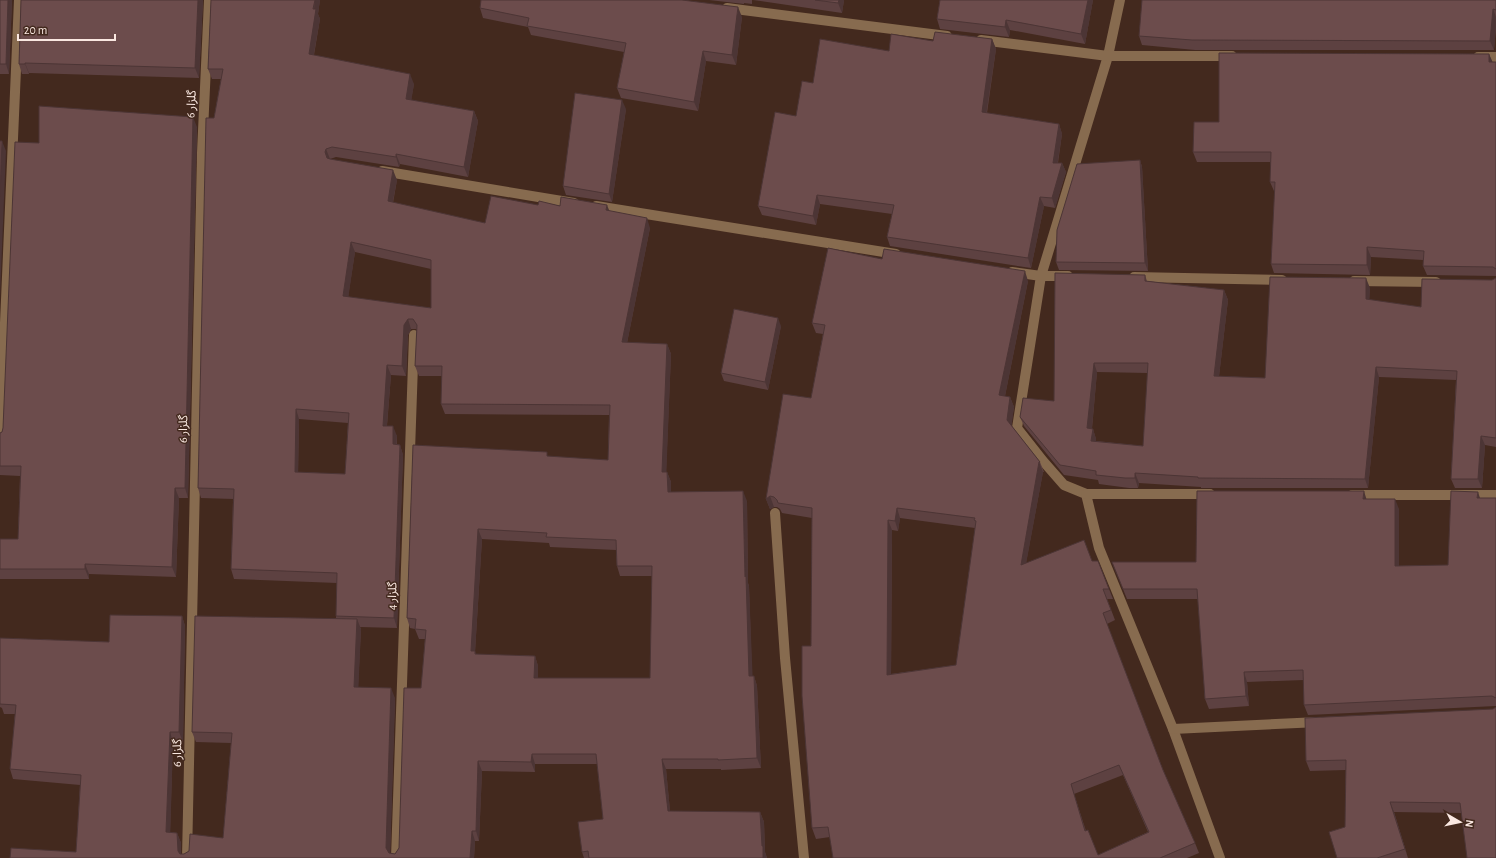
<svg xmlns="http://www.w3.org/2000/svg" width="1496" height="858" font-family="'Alegreya Sans','Noto Sans Arabic',sans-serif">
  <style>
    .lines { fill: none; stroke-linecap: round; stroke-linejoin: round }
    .minor { stroke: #876b4f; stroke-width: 10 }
    .wall { fill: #5d4141; fill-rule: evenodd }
    .shaded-wall { fill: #4c3535 }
    .building { fill: #6c4c4c; stroke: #4c3535; fill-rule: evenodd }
    .labels { text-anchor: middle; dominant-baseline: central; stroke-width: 3; stroke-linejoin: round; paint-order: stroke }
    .street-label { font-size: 12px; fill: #fae8e1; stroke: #43291e }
  </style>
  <rect width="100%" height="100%" fill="#43291e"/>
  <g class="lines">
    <g class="minor">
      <polyline points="1120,0 1108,56 1041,276 1017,428 1043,461 1064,485 1086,494 1099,548 1173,729 1220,858"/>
      <polyline points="727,8 947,36"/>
      <polyline points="981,40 1108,56 1232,56"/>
      <polyline points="1478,57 1496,57"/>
      <polyline points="382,171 574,203"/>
      <polyline points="596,206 896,254"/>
      <polyline points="1012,272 1041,276 1068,276"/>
      <polyline points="1134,277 1282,280"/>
      <polyline points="1354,281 1436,282"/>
      <polyline points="0,438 19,0"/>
      <polyline points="1086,494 1210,494"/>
      <polyline points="1352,495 1496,495"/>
      <polyline points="775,513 785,658 804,858"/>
      <polyline points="1173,729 1319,722"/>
      <polyline points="187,858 202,153 209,0"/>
      <polyline points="396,858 414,335"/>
    </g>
  </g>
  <g class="wall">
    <polygon points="0,0 12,0 9,74 0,74"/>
    <polygon points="21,0 203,0 199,78 29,73 29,74 22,74 19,64"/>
    <path d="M211,0H320L318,14L320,19L314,55L414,84L411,100L474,111L478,121L468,177L400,164L399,167L336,157L330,159L397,180L393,203L485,223L538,205L560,206L609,211L650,228L627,343L667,344L671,354L666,472H667L671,482V492L747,501L748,583L749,586L752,676H754L757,686L761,768L721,770V769H666L670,811L760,812L764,822L765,852L767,858H584L582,852L603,819L597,764H535V772L482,771L479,841H475L474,858H10L76,852L80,785L13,779L10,769L15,714H4L2,708L0,707V638L109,642L182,616L185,626L183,742H173L170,832L177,833L181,843V854H184L223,838L231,743L196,742L192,732L336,618V616L337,583L234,579L231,569L233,499L201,498L198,488L214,118L221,79H212L208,69ZM355,252L431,269V308L348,297ZM411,329H417L415,366L419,376H442L441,404L445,414L609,415L608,460L548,457L413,445L407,618L410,628L415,629L419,639H425L421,688L399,848L395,854L390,853L395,698L358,687L361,629L360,627L397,628L403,455L400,445L397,444V436L387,426L391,375L406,376L408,335ZM299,419L348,423L345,474L298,472ZM482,539L549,543L550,547L616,550L617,566L620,576H652L650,678H538V666L535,656L476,654L475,652Z"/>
    <polygon points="709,0 752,0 752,4 744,3 744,4"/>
    <polygon points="753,0 844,0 842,13"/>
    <polygon points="940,0 1093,0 1085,44 1010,30 1009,37 940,29 937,19"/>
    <polygon points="1496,0 1496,27 1494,50 1195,50 1142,45 1139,36"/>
    <polygon points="480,8 742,17 736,65 706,61 698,111 621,98 617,88 624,52 531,35 528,27 483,18"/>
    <polygon points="992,39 996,49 987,113 1059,124 1062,134 1058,163 1062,163 1066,172 1055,208 1044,206 1031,268 890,246 887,237 892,214 820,204 816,225 762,215 758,206 796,116 813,83 889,51 933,41"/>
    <polygon points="1489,54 1492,62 1496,62 1496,276 1427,275 1423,266 1423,260 1371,257 1370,275 1274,273 1271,264 1275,191 1274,191 1270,182 1270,162 1197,162 1193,152 1219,122"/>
    <polygon points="626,109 612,202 566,195 563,186"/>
    <polygon points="197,127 188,498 179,498 176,577 89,574 89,579 0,579 0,539 18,539 20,476 0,475 0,433 2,432 3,428 39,143"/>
    <polygon points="1140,160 1142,167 1148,271 1059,270 1056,262"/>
    <path d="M882,259L1028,281L1005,396L1010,397L1014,407L1011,425L1040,462L1044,472H1043L1026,563L1092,561L1109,589L1113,599H1107L1115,620L1107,624L1163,770L1195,843L1199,853L1187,858H833L830,837L816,839L812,828L811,646L812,518L782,513L780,509L777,507H774L770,509L766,499L811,398L823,334L816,333L812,323ZM900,518L975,528L956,665L891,674L892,530L898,531ZM1123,775L1148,832L1098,855L1086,831L1074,794Z"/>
    <path d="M1145,275L1147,281L1224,290L1228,300L1219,376L1265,378L1370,288L1369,300L1421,307L1492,280L1496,278V447L1485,445L1482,488H1455L1451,479L1456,380L1379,377L1368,488H1201V487L1139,483L1138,488H1129L1099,484L1098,480L1064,475L1024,426L1020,417L1054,401ZM1097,372L1148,373L1143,446L1096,441V439L1093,429H1092Z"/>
    <polygon points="781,326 768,390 724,381 721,373"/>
    <polygon points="1480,498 1496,498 1496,706 1308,715 1304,705 1304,680 1247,682 1249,706 1209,709 1205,699 1198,599 1127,599 1112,562 1196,562 1366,499 1399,509 1399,566 1448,565"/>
    <polygon points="1493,709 1462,813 1394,812 1408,858 1337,858 1345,827 1346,770 1310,771 1306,761"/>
  </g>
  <g class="shaded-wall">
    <polygon points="8,0 12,0 9,74 6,64"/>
    <polygon points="198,0 203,0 199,78 195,68"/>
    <polygon points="315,0 320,0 318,14 320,19 312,64 309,54"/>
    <polygon points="839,0 844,0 842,13 838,3"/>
    <polygon points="1088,0 1093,0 1085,44 1081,34"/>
    <polygon points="738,7 742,17 736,65 732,55"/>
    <polygon points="1493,9 1496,17 1496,27 1494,50 1490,41"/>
    <polygon points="1006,20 1010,30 1009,37 1005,27"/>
    <polygon points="992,39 996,49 985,122 982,112"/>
    <polygon points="703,51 706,61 698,111 694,102"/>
    <polygon points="1489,54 1493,63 1489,62"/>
    <polygon points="25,63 29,73 29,74 25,64"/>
    <polygon points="410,74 414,84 410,109 406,99"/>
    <polygon points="622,100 626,109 612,202 609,194"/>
    <polygon points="474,111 478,121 468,177 464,167"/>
    <polygon points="193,117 197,127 188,498 185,488"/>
    <polygon points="1059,124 1062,134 1056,173 1053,163"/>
    <polygon points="2,141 6,151 0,296 0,197"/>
    <polygon points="326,149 330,159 329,162 325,152"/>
    <polygon points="396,154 400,164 399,167 396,157"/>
    <polygon points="1140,160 1142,167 1148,271 1145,263"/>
    <polygon points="1062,163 1066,172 1055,208 1052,198"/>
    <polygon points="393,170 397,180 391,211 388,201"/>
    <polygon points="817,195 820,204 816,225 813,216"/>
    <polygon points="1040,197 1044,206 1031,268 1028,258"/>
    <polygon points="607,205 611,215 606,210"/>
    <polygon points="647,218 650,228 625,353 622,342"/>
    <polygon points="351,242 355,252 347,306 343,296"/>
    <polygon points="1367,247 1371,257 1370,275 1367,265"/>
    <polygon points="1025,271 1028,281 1003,406 999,395"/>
    <polygon points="1366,278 1370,288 1369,309 1366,299"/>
    <polygon points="1224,290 1228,300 1218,385 1214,376"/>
    <polygon points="778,318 781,326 768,390 765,382"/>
    <polygon points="408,319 411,329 408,335 406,376 402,366 404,325"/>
    <polygon points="667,344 671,354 666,482 662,472"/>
    <polygon points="1094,363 1097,372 1091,438 1087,428"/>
    <polygon points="387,365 391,375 386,436 383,426"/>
    <polygon points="1376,367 1379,377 1368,488 1365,479"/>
    <polygon points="1010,397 1014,407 1011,430 1007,420"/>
    <polygon points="296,409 299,419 298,482 295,472"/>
    <polygon points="393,426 397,436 396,454 393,444"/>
    <polygon points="1093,429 1096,439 1095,450 1091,441"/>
    <polygon points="1481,436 1485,445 1482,488 1478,479"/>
    <polygon points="400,445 403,455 397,628 394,618"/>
    <polygon points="1039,462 1043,472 1024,575 1021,565"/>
    <polygon points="667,472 671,482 671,502 668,492"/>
    <polygon points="1135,473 1139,483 1138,488 1135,478"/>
    <polygon points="175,488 179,498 176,577 172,567"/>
    <polygon points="743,491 747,501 748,583 749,586 753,686 749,676 745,577"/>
    <polygon points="1364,491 1367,501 1363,499"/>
    <polygon points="1478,492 1481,501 1477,498"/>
    <polygon points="770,496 774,507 770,509 766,499"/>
    <polygon points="1395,499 1399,509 1399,576 1395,566"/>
    <polygon points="897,508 900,518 898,531 895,521"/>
    <polygon points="888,520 892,530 891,685 887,675"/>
    <polygon points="478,529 482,539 475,652 479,661 471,651"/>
    <polygon points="85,564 89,574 89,579 85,569"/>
    <polygon points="182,616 185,626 183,742 179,732"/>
    <polygon points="357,619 361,629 358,697 354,687"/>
    <polygon points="535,656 538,666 538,688 534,678"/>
    <polygon points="1244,672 1247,682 1249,706 1246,696"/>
    <polygon points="754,676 757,686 761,768 757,758"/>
    <polygon points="391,688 395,698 390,858 386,848"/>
    <polygon points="170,732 173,742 170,842 166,832"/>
    <polygon points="532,754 535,764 535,772 531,762"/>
    <polygon points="662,759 666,769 671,821 668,811"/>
    <polygon points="478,761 482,771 479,841 476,831"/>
    <polygon points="1071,784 1074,794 1089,842 1085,831"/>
    <polygon points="1390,802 1394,812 1408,858 1405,849"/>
    <polygon points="760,812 764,822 765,852 767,858 763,858"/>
    <polygon points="472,831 475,841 474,858 470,858"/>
    <polygon points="177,833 181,843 181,858 178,851"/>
  </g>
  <g class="building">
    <polygon points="0,0 8,0 6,64 0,64"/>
    <polygon points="21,0 198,0 195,68 25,63 25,64 19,64"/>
    <path d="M211,0H315L313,9H316L309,54L410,74L406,99L474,111L464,167L396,154V157L332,147L326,149L325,152L327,158L330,159L393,170L388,201L485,223L491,196L538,205L539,201L560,206L561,197L607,205L606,210L647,218L622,342L667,344L662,472H667L668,492L743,491L745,577L746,576L749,676H754L757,758L718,760V759H662L668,811L760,812L762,846H763V858H589L588,851L582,852L578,822L603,819L596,754H532L531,762L478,761L476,831H472L470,858H10L11,848L76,852L81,775L10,769L16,705L0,704V638L109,642L110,615L182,616L179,732H170L166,832L177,833L178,851L180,854H184L189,851L190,834L223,838L232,733L192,732L195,616L357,619L354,687L391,688L386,848L389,853L395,854L399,848L404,688H421L426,630L415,629L416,619L407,618L413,445L547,452V456L608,460L610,405L441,404L442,366H415L417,325L413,319H408L404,325L402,366L387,365L383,426H393V444L400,445L394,618L336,616L337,573L231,569L234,489L198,488L206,118H214L223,69H208ZM351,242L431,260V308L343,296ZM296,409L349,413L345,474L295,472ZM478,529L547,533L546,537L616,540L617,566H652L650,678H534L535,656L475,654V651H471Z"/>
    <polygon points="481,0 682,0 738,7 732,55 703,51 694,102 617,88 626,43 527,26 529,18 480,8"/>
    <polygon points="815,0 839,0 838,3"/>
    <polygon points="940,0 1088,0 1081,34 1006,20 1005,27 937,19"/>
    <polygon points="1142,0 1496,0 1496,10 1493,9 1490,41 1192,40 1139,36"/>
    <polygon points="935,32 992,39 982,112 1059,124 1053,163 1062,163 1052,198 1040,197 1028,258 887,237 894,205 817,195 813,216 758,206 775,112 796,116 802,81 813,83 820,39 889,51 891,34 933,41"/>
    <polygon points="1219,53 1489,54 1489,62 1496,62 1496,269 1493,267 1423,266 1424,251 1367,247 1367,265 1271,264 1275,182 1270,182 1271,152 1193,152 1194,122 1219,122"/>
    <polygon points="575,93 622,100 609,194 563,186"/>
    <polygon points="39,106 193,117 185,488 175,488 172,567 85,564 85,569 0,569 0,539 18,539 21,466 0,466 0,433 2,432 3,428 15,142 39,143"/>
    <polygon points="0,141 2,141 0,197"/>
    <polygon points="1140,160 1145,263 1056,262 1057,230 1077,164"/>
    <path d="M828,248L882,259L884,249L1025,271L999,395L1010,397L1007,420L1040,462H1039L1021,565L1084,540L1092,561H1098L1109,589H1103L1111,610L1103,613L1163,770L1195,843L1160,858H833L828,827L812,828L802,696V646H811L812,508L778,503L777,500L774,497L770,496L766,499L783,394L811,398L825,325L812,323ZM897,508L975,518L974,520L976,521L956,665L887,675L888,520L895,521ZM1119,765L1149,832L1098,855L1088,830L1085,831L1071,784Z"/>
    <path d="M1055,273L1145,275V281L1224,290L1214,376L1265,378L1270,277L1366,278V299L1421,307L1422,279L1492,280L1496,278V438L1481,436L1478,479H1451L1457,371L1376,367L1365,479L1198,478V477L1135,473V478H1125L1096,475V471L1060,465L1020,417L1023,398L1054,401ZM1094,363H1148L1143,446L1091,441L1093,429L1087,428Z"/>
    <polygon points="734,309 778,318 765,382 721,373"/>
    <polygon points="1197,491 1364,491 1363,499 1395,499 1395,566 1448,565 1451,491 1478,492 1477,498 1496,498 1496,698 1492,696 1304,705 1303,670 1244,672 1246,696 1205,699 1197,589 1123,589 1112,562 1196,562"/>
    <polygon points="1496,707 1496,858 1467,858 1460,803 1390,802 1405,849 1377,858 1337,858 1329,832 1345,827 1346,760 1306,761 1305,718 1493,709"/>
  </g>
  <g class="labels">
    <g class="street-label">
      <text transform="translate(191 104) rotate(-87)">گلزار 6</text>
      <text transform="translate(183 429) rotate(-89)">گلزار 6</text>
      <text transform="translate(392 596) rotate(-88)">گلزار 4</text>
      <text transform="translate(177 753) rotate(-89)">گلزار 6</text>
    </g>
  </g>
  <g transform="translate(1460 822) rotate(99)" stroke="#43291e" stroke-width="3" paint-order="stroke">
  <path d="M0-3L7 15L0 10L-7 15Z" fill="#fae8e1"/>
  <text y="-6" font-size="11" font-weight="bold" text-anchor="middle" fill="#fae8e1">N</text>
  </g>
  <path d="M18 34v6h97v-6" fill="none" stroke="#fae8e1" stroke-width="2"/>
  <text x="24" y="34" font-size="12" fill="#fae8e1" stroke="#43291e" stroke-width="3" paint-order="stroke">20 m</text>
</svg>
